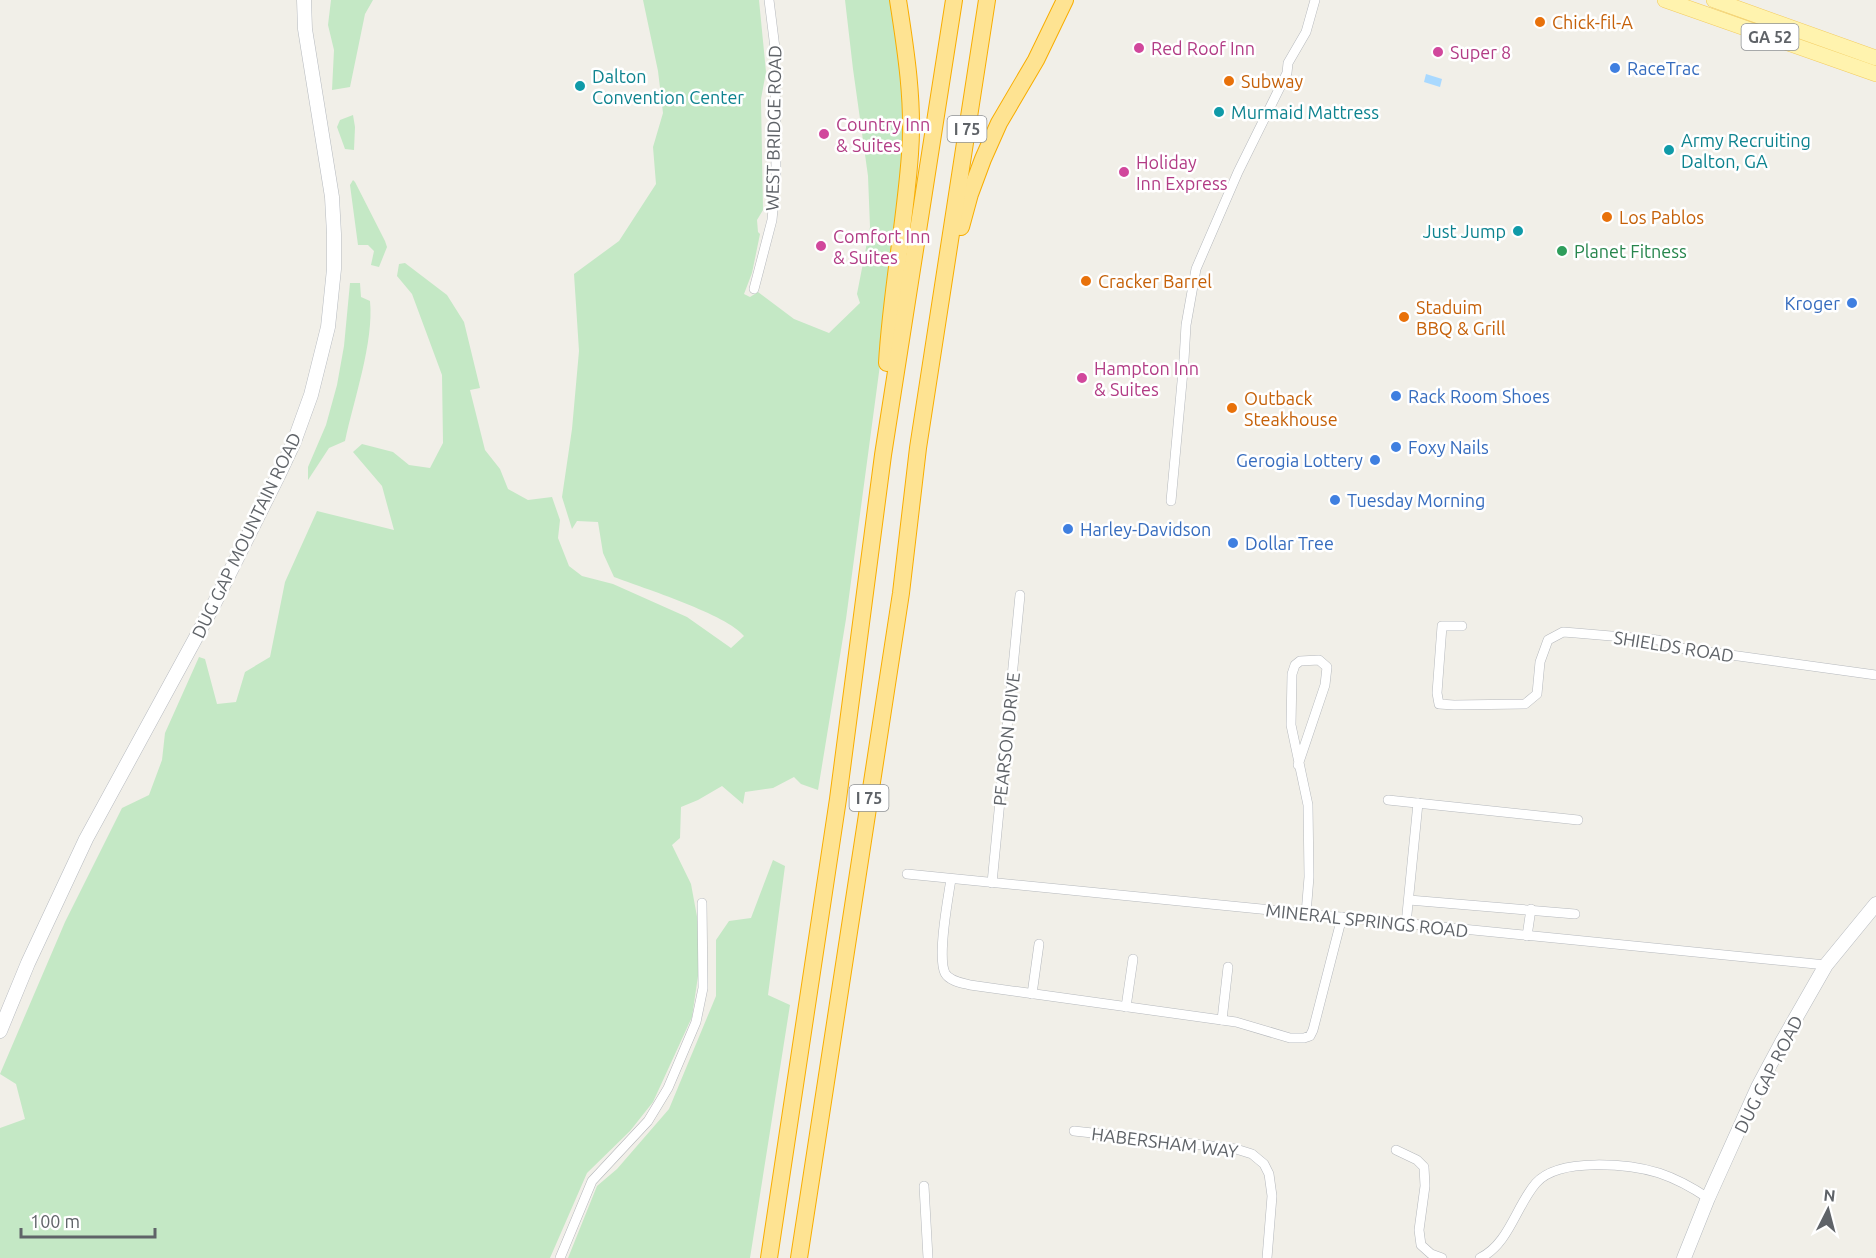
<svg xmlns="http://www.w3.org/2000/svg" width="1876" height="1258" font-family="Ubuntu,sans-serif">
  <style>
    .green { fill: #c4e8c5 }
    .water { fill: #a9d9ff }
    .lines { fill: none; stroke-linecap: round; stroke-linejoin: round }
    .street-casing { stroke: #b5b8bc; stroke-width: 10 }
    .secondary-casing { stroke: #b6babf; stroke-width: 15 }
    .primary-casing { stroke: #f3cb5e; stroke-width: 16 }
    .highway-casing { stroke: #f8ad00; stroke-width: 18 }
    .street { stroke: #fff; stroke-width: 9 }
    .secondary { stroke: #fff; stroke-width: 14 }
    .primary { stroke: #fff3ae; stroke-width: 15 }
    .highway { stroke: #fee392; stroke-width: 16 }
    .food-dot { fill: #e8710a; stroke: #fff; stroke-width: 2 }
    .hotel-dot { fill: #d1479c; stroke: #fff; stroke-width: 2 }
    .shop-dot { fill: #3f7fe0; stroke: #fff; stroke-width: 2 }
    .culture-dot { fill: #0f9aa8; stroke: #fff; stroke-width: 2 }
    .leisure-dot { fill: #2e9e5b; stroke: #fff; stroke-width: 2 }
    .labels { text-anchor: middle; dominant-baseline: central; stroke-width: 5; stroke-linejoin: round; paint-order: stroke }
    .shield { fill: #fff; stroke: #8f9295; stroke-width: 1.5 }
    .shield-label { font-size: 16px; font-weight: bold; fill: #5f6368 }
    .food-label { font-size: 18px; fill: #c56008; stroke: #fff; text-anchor: start }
    .hotel-label { font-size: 18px; fill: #b23c85; stroke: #fff; text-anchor: start }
    .shop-label { font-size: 18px; fill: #366cbe; stroke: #fff; text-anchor: start }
    .culture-label { font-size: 18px; fill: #0d838f; stroke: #fff; text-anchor: start }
    .street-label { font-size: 18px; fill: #5f6368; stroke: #fff }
    .leisure-label { font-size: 18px; fill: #27864d; stroke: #fff; text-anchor: start }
  </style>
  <rect width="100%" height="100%" fill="#f1efe8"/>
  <g class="green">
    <polygon points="331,0 373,0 365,14 350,87 332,90 334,50 328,25"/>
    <path d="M643,0H759L766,72L761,99L763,210L757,220L758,232L760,234L752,273L744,294L750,297L758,292L794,319L829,333L860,303L857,294L870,227L868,176L853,69L845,0H891L906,86L903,193L846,619L818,790L801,784L794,777L773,788L745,792L743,804L722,786L698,800L681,807L680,838L672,845L691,884L698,922V976L692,1017L653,1102L630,1131L587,1173L550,1258H0V1128L25,1119L16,1084L0,1074L65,922L122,808L149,795L162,760L165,733L199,657L205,659L217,704L236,702L245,672L270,657L285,582L317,511L394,530L382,486L353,452L362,444L393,452L409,465L430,468L443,443L442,375L412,294L397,276L399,264L405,263L447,295L464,322L480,388L470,390L485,450L500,469L508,489L528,500L552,497L560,520L558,538L569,566L582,576L613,584L687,617L731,648L744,636C728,615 643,588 614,577L603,553L598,522L577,521L572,529L562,497L572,429L579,351L574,274L619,241L656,184L653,147L663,113L658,71Z"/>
    <polygon points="353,115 355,127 354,150 345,149 337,127 340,120"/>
    <polygon points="353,180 355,182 385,241 387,247 379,267 371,265 374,251 368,245 358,245 350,185"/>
    <path d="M350,283H360L361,297L370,301C374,342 354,399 345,441L329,448L308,480V467L326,425L337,385L344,346Z"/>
    <polygon points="773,860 785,866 768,995 790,1005 750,1258 568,1258 597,1186 617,1169 669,1109 716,996 716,940 729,921 751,918"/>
  </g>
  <polygon class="water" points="1426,74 1442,79 1440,87 1424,82"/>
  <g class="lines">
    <defs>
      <g id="street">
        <polyline points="754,289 772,220 776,176 775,48 769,0"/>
        <polyline points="1171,501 1184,360 1186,325 1196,269 1238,172 1287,73 1288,63 1306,32 1315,0"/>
        <polyline points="1462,626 1442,626 1437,693 1439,704 1454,705 1525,704 1537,694 1540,662 1548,640 1563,632 1576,633 1658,640 1680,648 1876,675"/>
        <polyline points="1298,765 1325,685 1327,667 1319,660 1300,661 1295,665 1292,674 1291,725 1308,805 1309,877 1306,914"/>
        <polyline points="1388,800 1578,820"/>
        <polyline points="907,874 1826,965"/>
        <path d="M951,879C948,899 937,956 945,973C949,981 962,983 970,985L1236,1022L1290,1038H1304L1310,1036L1313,1030L1342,917"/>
        <polyline points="992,883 1020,595"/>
        <polyline points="1409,900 1575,914"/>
        <polyline points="1406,924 1418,803"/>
        <polyline points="1527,936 1531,909"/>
        <polyline points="1032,994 1039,944"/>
        <polyline points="1126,1007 1133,959"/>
        <polyline points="1222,1020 1228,967"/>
        <polyline points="1074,1131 1203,1145 1236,1149 1252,1154 1264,1164 1269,1174 1272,1196 1267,1258"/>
        <polyline points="1396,1150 1417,1160 1424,1167 1425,1186 1419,1230 1421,1245 1431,1254 1442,1258"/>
        <polyline points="924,1186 928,1258"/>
        <polyline points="560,1258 592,1181 648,1121 668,1088 696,1022 703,988 702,903"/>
        <path d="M1480,1258C1509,1244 1516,1206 1536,1183C1559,1157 1629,1164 1659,1173C1677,1179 1693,1188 1708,1198"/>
      </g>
      <g id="secondary">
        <polyline points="0,1031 28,963 86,839 212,608 278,476 294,442 311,395 328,327 334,269 334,234 332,197 305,29 304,0"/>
        <polyline points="1684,1258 1708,1198 1758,1087 1782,1042 1826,965 1876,904"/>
      </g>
      <g id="primary">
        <polyline points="1665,0 1876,74"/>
        <polyline points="1714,0 1876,58"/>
      </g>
      <g id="highway">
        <polyline points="961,227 970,194 983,159 999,123 1036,60 1065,0"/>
        <path d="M887,363C891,293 905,224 910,154C914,103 906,51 898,0"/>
        <polyline points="769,1258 838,799 883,455 954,0"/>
        <polyline points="799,1258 901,593 918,448 987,0"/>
      </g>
    </defs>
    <use href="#street" class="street-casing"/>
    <use href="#secondary" class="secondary-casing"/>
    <use href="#primary" class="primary-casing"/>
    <use href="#highway" class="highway-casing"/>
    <use href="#street" class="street"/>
    <use href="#secondary" class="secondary"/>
    <use href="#primary" class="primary"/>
    <use href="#highway" class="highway"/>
  </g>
  <g class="food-dot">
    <circle cx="1540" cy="22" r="6"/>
    <circle cx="1229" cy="81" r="6"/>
    <circle cx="1607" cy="217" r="6"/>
    <circle cx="1086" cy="281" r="6"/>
    <circle cx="1404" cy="317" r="6"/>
    <circle cx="1232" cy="408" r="6"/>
  </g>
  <g class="hotel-dot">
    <circle cx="1139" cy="48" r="6"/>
    <circle cx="1438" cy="52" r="6"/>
    <circle cx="824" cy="134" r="6"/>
    <circle cx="1124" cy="172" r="6"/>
    <circle cx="821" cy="246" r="6"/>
    <circle cx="1082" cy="378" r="6"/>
  </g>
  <g class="shop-dot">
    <circle cx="1615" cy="68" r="6"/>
    <circle cx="1852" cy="303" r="6"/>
    <circle cx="1396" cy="396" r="6"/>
    <circle cx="1396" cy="447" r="6"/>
    <circle cx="1375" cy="460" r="6"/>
    <circle cx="1335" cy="500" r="6"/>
    <circle cx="1068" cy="529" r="6"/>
    <circle cx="1233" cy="543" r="6"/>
  </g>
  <g class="culture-dot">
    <circle cx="580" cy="86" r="6"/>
    <circle cx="1219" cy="112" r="6"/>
    <circle cx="1669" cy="150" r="6"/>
    <circle cx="1518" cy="231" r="6"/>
  </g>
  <circle class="leisure-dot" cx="1562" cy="251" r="6"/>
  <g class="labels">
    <g class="shield">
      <rect x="1741.5" y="24" width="57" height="26" rx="4.5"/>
      <rect x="947.5" y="116" width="39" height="26" rx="4.5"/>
      <rect x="849.5" y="785" width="39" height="26" rx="4.5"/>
    </g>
    <g class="shield-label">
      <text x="1770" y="37">GA 52</text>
      <text x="967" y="129">I 75</text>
      <text x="869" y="798">I 75</text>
    </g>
    <g class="food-label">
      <text x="1552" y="22">Chick-fil-A</text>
      <text x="1241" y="81">Subway</text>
      <text x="1619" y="217">Los Pablos</text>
      <text x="1098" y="281">Cracker Barrel</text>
      <text x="1416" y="307">Staduim<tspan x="1416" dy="21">BBQ &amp; Grill</tspan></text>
      <text x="1244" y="398">Outback<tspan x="1244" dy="21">Steakhouse</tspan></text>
    </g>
    <g class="hotel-label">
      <text x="1151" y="48">Red Roof Inn</text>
      <text x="1450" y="52">Super 8</text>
      <text x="836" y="124">Country Inn<tspan x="836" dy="21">&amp; Suites</tspan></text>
      <text x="1136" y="162">Holiday<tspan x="1136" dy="21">Inn Express</tspan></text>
      <text x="833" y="236">Comfort Inn<tspan x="833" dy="21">&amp; Suites</tspan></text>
      <text x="1094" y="368">Hampton Inn<tspan x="1094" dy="21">&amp; Suites</tspan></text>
    </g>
    <g class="shop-label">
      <text x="1627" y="68">RaceTrac</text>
      <text x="1840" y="303" text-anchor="end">Kroger</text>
      <text x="1408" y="396">Rack Room Shoes</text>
      <text x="1408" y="447">Foxy Nails</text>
      <text x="1363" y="460" text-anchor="end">Gerogia Lottery</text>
      <text x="1347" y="500">Tuesday Morning</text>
      <text x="1080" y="529">Harley-Davidson</text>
      <text x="1245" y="543">Dollar Tree</text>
    </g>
    <g class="culture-label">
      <text x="592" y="76">Dalton<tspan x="592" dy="21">Convention Center</tspan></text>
      <text x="1231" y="112">Murmaid Mattress</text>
      <text x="1681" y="140">Army Recruiting<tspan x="1681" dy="21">Dalton, GA</tspan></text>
      <text x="1506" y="231" text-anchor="end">Just Jump</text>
    </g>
    <g class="street-label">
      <text transform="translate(773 128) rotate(-89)">WEST BRIDGE ROAD</text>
      <text transform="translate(246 535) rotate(-64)">DUG GAP MOUNTAIN ROAD</text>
      <text transform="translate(1674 646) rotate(9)">SHIELDS ROAD</text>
      <text transform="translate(1006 739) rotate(-84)">PEARSON DRIVE</text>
      <text transform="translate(1367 920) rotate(6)">MINERAL SPRINGS ROAD</text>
      <text transform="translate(1768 1074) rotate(-63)">DUG GAP ROAD</text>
      <text transform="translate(1165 1142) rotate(7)">HABERSHAM WAY</text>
    </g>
    <g class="leisure-label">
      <text x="1574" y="251">Planet Fitness</text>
    </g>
  </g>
  <g transform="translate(1828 1210) rotate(6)" stroke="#ffffff" stroke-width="4.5" paint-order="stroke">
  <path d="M0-4.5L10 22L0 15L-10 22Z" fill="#5f6368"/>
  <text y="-9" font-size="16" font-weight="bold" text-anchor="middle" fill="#5f6368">N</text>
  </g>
  <path d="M21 1228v9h134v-9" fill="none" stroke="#5f6368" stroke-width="3"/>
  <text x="30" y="1228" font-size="18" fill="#5f6368" stroke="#ffffff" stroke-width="4.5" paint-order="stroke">100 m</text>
</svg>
